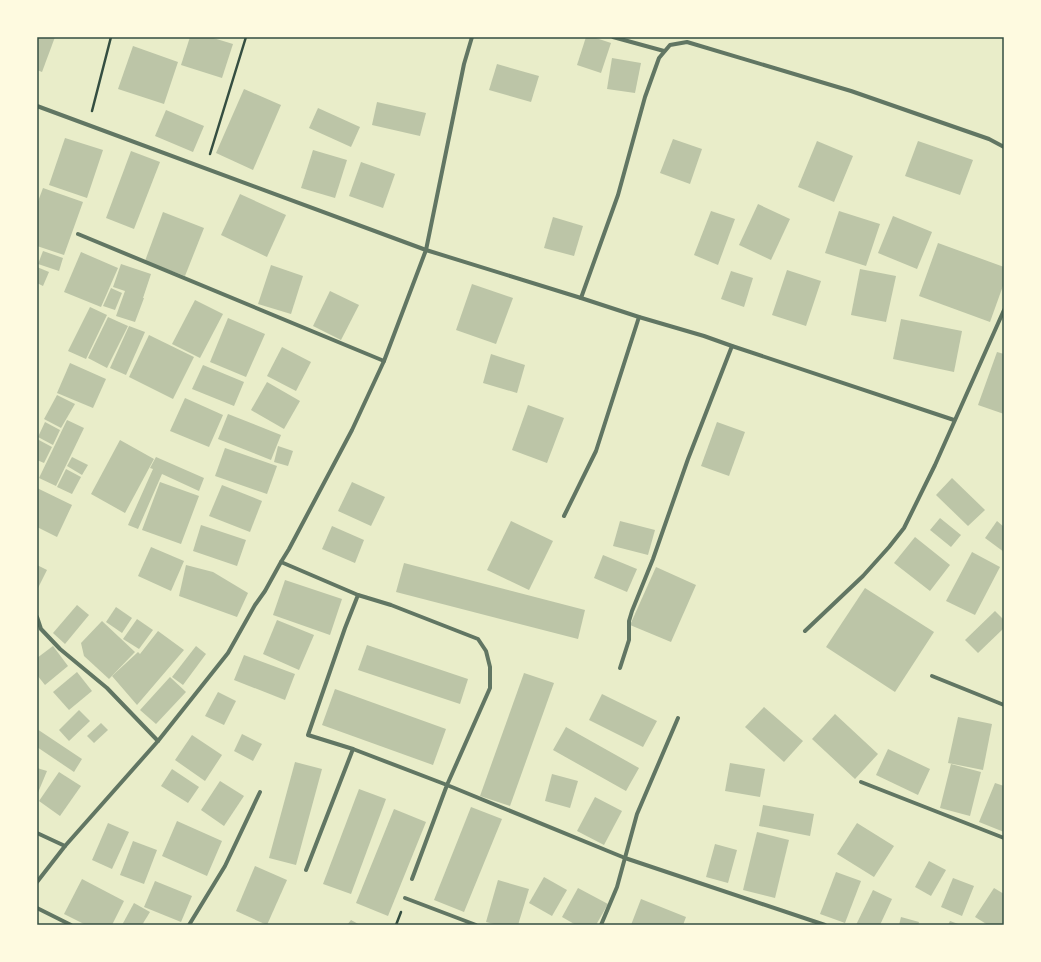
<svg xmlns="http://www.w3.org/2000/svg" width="1041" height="962" font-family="'PT Sans',sans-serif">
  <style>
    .building { fill: #bcc5a7 }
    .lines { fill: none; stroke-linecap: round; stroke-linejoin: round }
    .path { stroke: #344e41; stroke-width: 2.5 }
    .minor { stroke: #617663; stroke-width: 4 }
    .neatline { fill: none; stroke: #344e41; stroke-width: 1.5 }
  </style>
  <rect width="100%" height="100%" fill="#e9edc9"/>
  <g class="building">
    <polygon points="37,37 55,37 42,72 37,70"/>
    <polygon points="190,37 210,37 233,44 222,78 181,65"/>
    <polygon points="586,37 593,37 611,43 601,73 577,65"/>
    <polygon points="133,46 178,62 164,104 118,89"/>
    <polygon points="612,58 641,63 635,93 607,89"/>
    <polygon points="497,64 539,76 531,102 489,90"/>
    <polygon points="244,89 281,105 253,170 216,153"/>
    <polygon points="377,102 426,113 420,136 372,125"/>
    <polygon points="318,108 360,127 351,147 309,128"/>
    <polygon points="166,110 204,126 193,152 155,136"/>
    <polygon points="65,138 103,150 87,198 49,185"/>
    <polygon points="673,139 702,149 690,184 660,173"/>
    <polygon points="817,141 853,156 834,202 798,187"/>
    <polygon points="918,141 973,160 960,195 905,176"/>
    <polygon points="313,150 347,160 335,198 301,188"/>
    <polygon points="131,151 160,162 134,229 106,218"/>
    <polygon points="361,162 395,174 383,208 349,196"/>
    <polygon points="43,188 83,202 64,255 37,246 37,204"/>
    <polygon points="240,194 286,215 267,257 221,235"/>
    <polygon points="758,204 790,219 771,260 739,245"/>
    <polygon points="711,211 735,219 718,265 694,255"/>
    <polygon points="839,211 880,224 866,266 825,253"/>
    <polygon points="163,212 204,228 185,276 145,261"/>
    <polygon points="893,216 932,232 917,269 878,253"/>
    <polygon points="553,217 583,226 574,256 544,248"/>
    <polygon points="938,243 1004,267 1004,283 990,322 919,296"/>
    <polygon points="43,251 63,258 59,271 38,264"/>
    <polygon points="81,252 118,268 101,307 64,292"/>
    <polygon points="121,264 151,274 143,298 144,298 135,322 116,316 125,291 113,287"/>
    <polygon points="271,265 303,276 291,314 258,304"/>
    <polygon points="37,267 49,272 43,286 37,283"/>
    <polygon points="860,269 896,276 886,322 851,315"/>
    <polygon points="787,270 821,281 806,326 772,315"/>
    <polygon points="731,271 753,278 744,307 721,299"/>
    <polygon points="472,284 513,298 496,344 456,330"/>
    <polygon points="111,288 122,293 115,310 103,306"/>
    <polygon points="330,291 359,305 341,340 313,326"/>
    <polygon points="195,300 223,314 200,358 172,344"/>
    <polygon points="90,307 107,315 86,359 68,351"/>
    <polygon points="108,317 128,326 107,368 88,358"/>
    <polygon points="228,318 265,334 246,377 210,362"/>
    <polygon points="901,319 962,331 954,372 893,359"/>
    <polygon points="129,326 145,332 126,375 110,368"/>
    <polygon points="149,335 194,357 173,399 129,377"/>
    <polygon points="282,347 311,362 296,391 267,376"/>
    <polygon points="997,352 1004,354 1004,414 978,405"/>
    <polygon points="491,354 525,365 517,393 483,383"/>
    <polygon points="70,363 106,379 93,408 57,393"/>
    <polygon points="203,365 244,382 234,406 192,389"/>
    <polygon points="267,382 300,401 284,429 251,410"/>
    <polygon points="57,395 75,404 61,428 44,419"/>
    <polygon points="185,398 223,415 209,447 170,431"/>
    <polygon points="528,405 564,418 547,463 512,450"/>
    <polygon points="228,414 281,435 271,460 218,439"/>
    <polygon points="67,420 84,428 56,486 39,478"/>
    <polygon points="45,422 60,430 53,445 38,437"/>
    <polygon points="717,422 745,432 729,476 701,466"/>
    <polygon points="37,439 52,447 44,463 37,460"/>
    <polygon points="120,440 154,459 125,513 91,494"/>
    <polygon points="278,446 293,451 288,466 274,462"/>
    <polygon points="225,448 277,466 267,494 215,476"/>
    <polygon points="72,457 88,465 82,475 67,466"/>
    <polygon points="156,457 204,478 199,491 162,474 138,529 128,525 153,469 150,468"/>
    <polygon points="66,469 81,477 72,494 57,487"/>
    <polygon points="952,478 985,510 968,526 936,495"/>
    <polygon points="160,482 199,496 181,544 142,530"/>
    <polygon points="352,482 385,497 371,526 338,511"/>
    <polygon points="222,485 262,501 250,532 209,516"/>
    <polygon points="37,488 72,505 57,537 37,527"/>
    <polygon points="940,518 961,535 951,547 930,530"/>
    <polygon points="511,521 553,541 529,590 487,570"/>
    <polygon points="620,521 655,530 648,555 613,546"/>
    <polygon points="997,521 1004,527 1004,552 985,538"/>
    <polygon points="201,525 246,540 237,566 193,551"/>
    <polygon points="332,526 364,540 355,563 322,549"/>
    <polygon points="915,537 950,565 930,591 894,563"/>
    <polygon points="151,547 184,561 171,591 138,576"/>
    <polygon points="972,552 1000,567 975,615 946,601"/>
    <polygon points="603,555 637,569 627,592 594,578"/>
    <polygon points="404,563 585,610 578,639 396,592"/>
    <polygon points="37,565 47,570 37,590"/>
    <polygon points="186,565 213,572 248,593 237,617 179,596"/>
    <polygon points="656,567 696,585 671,642 630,625"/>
    <polygon points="285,580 342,599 330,635 273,615"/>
    <polygon points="865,588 934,632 895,692 826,647"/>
    <polygon points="77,605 89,615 65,644 53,633"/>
    <polygon points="116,607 132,618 122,633 106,622"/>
    <polygon points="995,611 1004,620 1004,628 978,653 965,640"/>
    <polygon points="137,619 153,630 139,649 123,639"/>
    <polygon points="277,620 314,635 299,670 263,654"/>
    <polygon points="102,621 135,652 109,679 84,656 81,643"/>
    <polygon points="158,631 184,650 137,705 112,676 138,652 140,654"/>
    <polygon points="367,645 468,679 460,704 358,670"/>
    <polygon points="53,646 68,666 45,685 37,675 37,658"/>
    <polygon points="196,646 206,654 183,685 172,677"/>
    <polygon points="244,655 295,674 285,700 234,680"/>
    <polygon points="77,672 92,691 69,710 53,692"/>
    <polygon points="524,673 554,683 510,806 480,796"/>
    <polygon points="170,677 186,692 156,724 140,710"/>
    <polygon points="335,689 446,729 433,765 322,725"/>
    <polygon points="218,692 236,701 224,725 205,716"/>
    <polygon points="602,694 657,721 643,747 589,720"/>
    <polygon points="764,707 803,741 784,762 745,727"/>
    <polygon points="79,710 90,721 69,741 59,730"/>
    <polygon points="835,714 878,754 855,779 812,739"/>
    <polygon points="958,717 992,724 983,770 948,763"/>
    <polygon points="101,723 108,730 94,743 87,736"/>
    <polygon points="566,727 639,768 626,791 553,750"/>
    <polygon points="37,729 82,759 74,772 37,747"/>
    <polygon points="242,734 262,744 253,761 234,751"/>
    <polygon points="192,735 222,755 205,781 175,760"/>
    <polygon points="888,749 930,769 918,795 876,775"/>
    <polygon points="295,762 322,769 296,865 269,858"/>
    <polygon points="730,763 765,769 760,797 725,791"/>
    <polygon points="951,764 981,772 970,816 940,808"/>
    <polygon points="37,768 47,771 37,795"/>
    <polygon points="172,769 199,787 188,803 161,786"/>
    <polygon points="59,772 81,786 60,816 39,801"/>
    <polygon points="552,774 578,781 570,808 545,801"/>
    <polygon points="220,781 244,796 224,826 201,810"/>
    <polygon points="995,783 1004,786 1004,832 979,822"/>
    <polygon points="359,789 386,799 351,894 323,884"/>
    <polygon points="595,797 622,811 604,845 577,831"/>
    <polygon points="763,805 814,814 810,836 759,826"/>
    <polygon points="471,807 502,819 464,912 434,900"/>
    <polygon points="394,809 426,822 388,916 356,903"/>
    <polygon points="177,821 222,841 207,876 162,856"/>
    <polygon points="108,823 129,832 112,869 92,860"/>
    <polygon points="857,823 894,846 874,877 837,854"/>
    <polygon points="757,832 789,840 775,898 743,890"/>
    <polygon points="133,841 157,850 144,884 120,875"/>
    <polygon points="715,844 737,850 728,883 706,877"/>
    <polygon points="929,861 946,870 931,896 915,887"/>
    <polygon points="255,866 287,880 267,925 236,911"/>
    <polygon points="836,872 861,881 845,923 820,914"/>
    <polygon points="544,877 567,890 552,916 529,903"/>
    <polygon points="953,878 974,886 962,916 941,907"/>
    <polygon points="82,879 124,901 112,925 86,925 64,914"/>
    <polygon points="498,880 529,889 518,925 498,925 486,922"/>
    <polygon points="155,881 192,896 181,922 144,907"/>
    <polygon points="578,888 608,904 596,925 576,925 562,917"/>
    <polygon points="994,888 1004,894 1004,925 988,925 975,917"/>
    <polygon points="873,890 892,899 880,925 856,925"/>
    <polygon points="641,899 686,917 683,925 631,925"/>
    <polygon points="134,903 150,912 142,925 122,925"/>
    <polygon points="901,917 919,922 918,925 899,925"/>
    <polygon points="351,920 360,925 347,925"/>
    <polygon points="950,921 961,925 948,925"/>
  </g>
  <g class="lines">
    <g class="path">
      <polyline points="92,111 111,37"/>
      <polyline points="210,154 246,37"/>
      <polyline points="396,925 401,912"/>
    </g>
    <g class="minor">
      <polyline points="613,37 664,51"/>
      <polyline points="37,106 426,250 581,298 639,317 704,336 732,346 954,420"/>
      <polyline points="78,234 384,361"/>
      <polyline points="581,298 618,195 645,97 659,58 670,45 687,42 851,91 989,139 1004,147"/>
      <polyline points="564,516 596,451 639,317"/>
      <polyline points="281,562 358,595"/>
      <polyline points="37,617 41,629 60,649 107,688 158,741"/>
      <polyline points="805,631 863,576 889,547 904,528 935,465 1004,310"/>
      <polyline points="620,668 629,640 629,621 632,611 653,559 688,459 732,346"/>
      <polyline points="932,676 1004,705"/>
      <polyline points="861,782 1004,838"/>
      <polyline points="37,833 65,846"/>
      <polyline points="306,870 353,749"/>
      <polyline points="412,879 447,785 490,688 490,667 486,651 478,639 391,605 358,595 345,628 308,735 353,749 447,785 625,858 825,925"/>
      <polyline points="37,882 65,846 158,741 228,653 255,605 265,591 281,562 289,549 352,430 384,361 426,250 464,64 472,37"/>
      <polyline points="405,898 476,925"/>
      <polyline points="37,908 71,925"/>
      <polyline points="189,925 225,866 260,792"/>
      <polyline points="601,925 617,887 637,814 678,718"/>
    </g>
  </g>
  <rect width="1041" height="962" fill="none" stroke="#fefae0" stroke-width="76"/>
  <rect x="38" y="38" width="965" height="886" class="neatline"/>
</svg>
